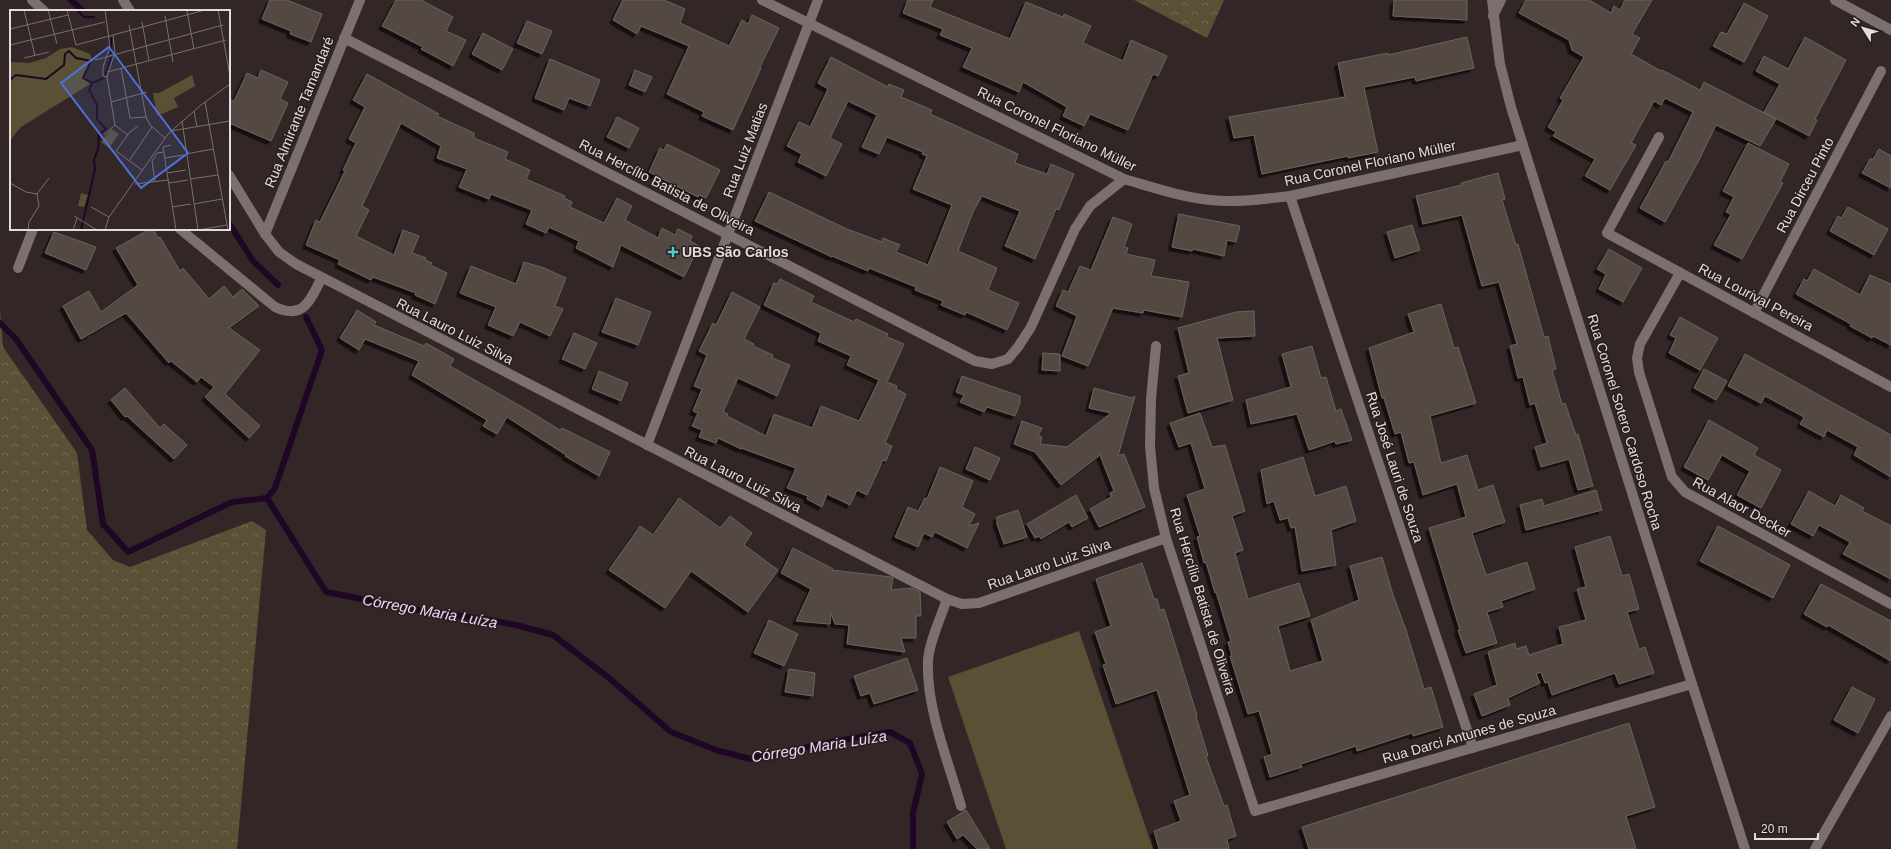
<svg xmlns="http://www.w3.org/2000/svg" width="1891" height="849" font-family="Helvetica,sans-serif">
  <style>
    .forest { fill: url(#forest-crowns) }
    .pitch { fill: #595035 }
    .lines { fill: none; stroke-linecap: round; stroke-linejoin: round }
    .stream { stroke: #1e0624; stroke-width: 6 }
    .building { fill: #534a43; stroke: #6b625b; filter: url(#shadow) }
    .minor { stroke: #7c706e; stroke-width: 10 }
    .tertiary { stroke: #7c706e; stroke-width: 10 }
    .poi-dot { fill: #53cdca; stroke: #281e1d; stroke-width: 1.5 }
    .labels { text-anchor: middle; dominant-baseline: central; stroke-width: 3; stroke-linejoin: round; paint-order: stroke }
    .street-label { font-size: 14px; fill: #e3dcdb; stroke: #281e1d }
    .poi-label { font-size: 14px; font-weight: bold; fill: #e3dcdb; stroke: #281e1d; text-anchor: start }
    .water-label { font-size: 15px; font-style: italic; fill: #f0d4f8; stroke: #281e1d }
    .inset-river { fill: none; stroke: #1e0624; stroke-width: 2 }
    .inset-road { fill: none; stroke: #796f6e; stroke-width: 1 }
    .view { fill: #4e72d9; fill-opacity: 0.15; stroke: #4e72d9; stroke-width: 2 }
    .inset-edge { fill: none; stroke: #e3dcdb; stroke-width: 2 }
  </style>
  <defs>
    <pattern id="forest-crowns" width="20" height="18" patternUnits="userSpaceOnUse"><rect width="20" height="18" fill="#595035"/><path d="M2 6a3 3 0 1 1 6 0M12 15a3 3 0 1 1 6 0" fill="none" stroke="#716952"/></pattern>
    <filter id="shadow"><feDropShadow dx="-3.5" dy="3.5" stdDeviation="0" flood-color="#0009"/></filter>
  </defs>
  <rect width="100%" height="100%" fill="#322726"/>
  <g class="forest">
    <polygon points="1134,0 1224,0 1207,38"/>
    <polygon points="0,311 3,347 77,453 87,530 113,560 130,567 252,521 266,530 237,849 0,849"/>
  </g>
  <polygon class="pitch" points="1079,631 1153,849 1006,849 948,677"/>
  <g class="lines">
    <g class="stream">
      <polyline points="71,0 83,11"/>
      <polyline points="229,223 253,261 278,285"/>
      <polyline points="0,323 16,339 92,450 103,524 128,552 232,502 267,498 326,592 429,612 478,618 516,625 553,635 609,678 671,732 716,750 750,759 837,741 890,732 910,743 922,774 913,813 913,849"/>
      <polyline points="267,498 275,488 322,350 306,317"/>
    </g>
  </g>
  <g class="building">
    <polygon points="270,0 287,0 322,14 311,42 290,34 291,31 262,19"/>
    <polygon points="396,0 421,0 453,17 446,31 466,40 453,66 421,49 423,47 382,26"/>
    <polygon points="623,0 664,0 685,9 680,23 729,46 742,20 748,24 752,15 779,28 760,67 761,68 733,130 702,116 704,112 667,94 689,46 641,26 637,34 613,20"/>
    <polygon points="908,0 933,0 930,7 1010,39 1026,2 1063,17 1064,14 1091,26 1083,43 1123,61 1131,40 1167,56 1158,76 1153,74 1128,130 1090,114 1084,126 1063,116 1067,107 1023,82 1019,92 963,67 972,48 940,35 943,29 903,13"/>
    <polygon points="1394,0 1467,0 1467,20 1393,16"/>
    <polygon points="1526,0 1589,0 1611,13 1614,6 1620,10 1625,0 1652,0 1632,34 1640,38 1631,54 1661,71 1662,70 1700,90 1704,82 1776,119 1760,146 1716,125 1698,162 1665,222 1640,208 1666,161 1668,162 1693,112 1665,98 1661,105 1654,101 1631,143 1636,145 1610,190 1585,176 1595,159 1553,136 1556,132 1548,127 1563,100 1560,98 1584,57 1572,50 1569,40 1519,13"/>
    <polygon points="1744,3 1768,16 1744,62 1713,46 1721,32 1727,34"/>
    <polygon points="527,21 552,31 542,54 517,43"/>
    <polygon points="483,33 513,49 502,70 472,54"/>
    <polygon points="1467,37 1474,68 1416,81 1415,77 1364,87 1378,152 1348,158 1348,156 1262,174 1254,135 1234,138 1229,117 1345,97 1338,63 1388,53 1388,55"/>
    <polygon points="1805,37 1846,60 1815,119 1817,120 1809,136 1764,112 1780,84 1756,71 1764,56 1788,69"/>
    <polygon points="831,57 888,87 889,84 904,90 901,97 932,110 930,114 1018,154 1015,163 1047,174 1051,164 1074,174 1059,210 1056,209 1035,259 1005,246 1020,211 982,196 973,212 958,251 997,268 988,290 1019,303 1007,330 966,312 965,315 941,305 943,301 915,290 916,287 869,268 868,271 832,256 832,257 755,221 769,192 847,229 882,242 883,238 900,245 896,252 928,265 952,205 913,189 927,156 922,154 923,152 887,137 879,154 862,147 877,115 848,101 830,138 842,144 826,176 798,162 802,154 787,146 799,122 810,127 828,89 818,83"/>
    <polygon points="550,59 600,80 590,106 569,98 564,110 535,98"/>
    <polygon points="261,70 288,82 280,99 288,103 271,141 229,123 229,99 234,101 247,73 258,78"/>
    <polygon points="635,70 652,77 645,92 629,85"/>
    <polygon points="367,74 439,114 437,116 474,133 474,138 508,152 505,159 530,170 526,179 565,196 564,198 572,202 570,207 604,223 617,198 632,206 625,220 658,238 662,228 675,235 678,229 692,236 690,241 699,246 684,277 621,245 613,267 576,248 579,241 549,227 546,233 526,224 532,210 491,194 489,199 459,187 467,169 437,158 441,146 401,123 362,206 369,210 356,236 394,255 403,230 419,236 412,253 426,258 425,260 432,263 430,265 447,273 435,304 415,295 416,293 373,277 371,280 338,264 340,260 306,245 316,220 320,222 345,171 343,170 356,143 349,139 365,107 353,100"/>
    <polygon points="617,117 639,128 629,148 607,137"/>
    <polygon points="1748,143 1789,164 1780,182 1783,183 1742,259 1714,245 1731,214 1726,212 1734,197 1723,191"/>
    <polygon points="667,144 720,170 706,198 699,195 698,197 649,172 660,148 664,150"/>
    <polygon points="1879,149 1891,156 1891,188 1862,173 1870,159 1873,159"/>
    <polygon points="1498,173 1505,199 1502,200 1516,245 1518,244 1544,337 1548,336 1556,369 1552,370 1562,404 1565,403 1576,435 1578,434 1593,486 1578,490 1569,459 1541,467 1535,447 1547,443 1535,403 1530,405 1523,377 1518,378 1510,346 1517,344 1499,282 1482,286 1462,215 1423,224 1416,196 1462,185 1461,183"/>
    <polygon points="1848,207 1888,229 1874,255 1830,231 1838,216 1841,218"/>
    <polygon points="1179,214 1240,226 1236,242 1227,240 1224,256 1193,249 1192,251 1172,247"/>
    <polygon points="1113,217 1132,224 1124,247 1128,248 1126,254 1155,260 1151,276 1189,282 1182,317 1144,310 1143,313 1113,308 1088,366 1062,356 1077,316 1056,306 1063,290 1068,292 1080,266 1091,270"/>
    <polygon points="1412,225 1420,250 1395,258 1387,232"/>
    <polygon points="150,229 153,229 158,238 160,237 180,271 183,268 209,299 224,286 233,297 242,289 259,306 229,328 260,350 225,394 260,426 249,438 205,397 214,387 201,377 197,382 171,361 169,363 126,313 81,339 63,306 89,291 101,312 138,285 116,248"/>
    <polygon points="54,232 96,247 86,270 45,253"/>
    <polygon points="1609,249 1642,268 1623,302 1599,289 1606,274 1597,269"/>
    <polygon points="524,262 544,268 566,278 555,306 563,309 550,336 520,322 513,336 488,325 496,307 460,293 471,266 516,284"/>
    <polygon points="1814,269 1860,295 1870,275 1891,284 1891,345 1873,336 1872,338 1850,326 1851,324 1796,294 1804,279 1807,281"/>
    <polygon points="780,279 814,296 811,302 854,322 856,319 888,334 887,337 904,344 887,382 897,386 896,389 906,394 885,443 892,446 886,461 883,460 867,495 857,490 850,505 827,494 822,507 807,499 808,496 787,488 796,468 741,448 741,449 718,438 716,443 699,437 702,430 692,426 698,413 693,411 702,389 694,386 707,355 699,351 713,323 716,325 732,292 760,307 744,339 754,344 753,346 773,355 772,358 790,365 777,396 738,378 723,412 728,414 727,416 766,436 774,414 812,428 821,406 859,421 879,380 847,365 851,356 818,341 821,333 764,305 774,283 777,284"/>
    <polygon points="616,298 651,312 638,345 602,332"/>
    <polygon points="1441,304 1454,348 1458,347 1476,403 1430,416 1441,463 1467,455 1478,490 1493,485 1505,522 1472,533 1486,575 1527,562 1535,589 1501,601 1503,607 1487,612 1497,643 1466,653 1458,630 1460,630 1429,528 1466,517 1457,484 1423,495 1414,462 1409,463 1401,432 1395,434 1384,398 1382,398 1369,348 1414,332 1408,314"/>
    <polygon points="357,310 376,322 374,325 424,346 426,343 454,359 450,366 524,408 560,430 562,428 610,452 599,476 565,456 566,455 507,417 497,434 483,426 487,420 412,375 419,361 365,339 359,350 340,338"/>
    <polygon points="1254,311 1255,336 1217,338 1233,400 1188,413 1178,376 1189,373 1178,328 1236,312"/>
    <polygon points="1680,317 1718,338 1700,370 1669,353 1676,338 1670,335"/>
    <polygon points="574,333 597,343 585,369 562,359"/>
    <polygon points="1312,346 1321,378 1326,377 1336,411 1341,409 1352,440 1336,444 1335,441 1309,450 1297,414 1251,424 1246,400 1291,387 1282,354"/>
    <polygon points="1043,353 1060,354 1060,371 1042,370"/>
    <polygon points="1745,354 1891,435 1891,477 1854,455 1858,447 1827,430 1824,437 1800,424 1804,417 1765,396 1761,403 1728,386"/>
    <polygon points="1704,369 1727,381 1716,400 1694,388"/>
    <polygon points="599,371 628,383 621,401 592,389"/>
    <polygon points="962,376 1020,396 1020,403 1015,416 987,407 984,412 960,402 964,395 956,392"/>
    <polygon points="125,388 160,428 164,424 187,445 174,459 127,416 125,417 111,400"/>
    <polygon points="1094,388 1132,398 1135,396 1118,456 1124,454 1145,507 1099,527 1090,509 1111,497 1110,493 1114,491 1100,455 1061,485 1035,452 1014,444 1022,421 1042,428 1038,436 1042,437 1040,444 1067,447 1111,413 1089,408"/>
    <polygon points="1200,413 1212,447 1225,445 1245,511 1232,516 1243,550 1235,553 1248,599 1299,583 1310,616 1278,626 1290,671 1323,661 1311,620 1359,600 1350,566 1382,557 1393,595 1406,630 1424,689 1431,687 1443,727 1413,736 1412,733 1357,751 1356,746 1301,764 1302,767 1270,777 1264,757 1272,754 1259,711 1248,714 1230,656 1232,656 1228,642 1231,641 1216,592 1215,593 1206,562 1204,563 1197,537 1200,536 1187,495 1205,489 1191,443 1179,447 1170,423"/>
    <polygon points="1709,420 1758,448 1754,455 1781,470 1761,508 1737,495 1750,471 1722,455 1708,480 1684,467"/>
    <polygon points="975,447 1000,458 990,480 966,469"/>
    <polygon points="1303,457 1315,496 1346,486 1356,521 1331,530 1336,565 1302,571 1295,527 1291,528 1288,518 1280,520 1274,501 1267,504 1261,470"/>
    <polygon points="940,467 973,481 962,507 975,514 969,526 979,523 967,548 935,532 932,537 924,533 918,547 895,537 908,507 918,511 925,498 927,499"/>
    <polygon points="1596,490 1602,510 1526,530 1520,505 1542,499 1544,506"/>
    <polygon points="1809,491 1835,506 1841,495 1864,508 1862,511 1891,526 1891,579 1843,554 1850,542 1819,525 1813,536 1791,524"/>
    <polygon points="1076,495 1088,518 1072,527 1069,522 1041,539 1039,536 1035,538 1027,524"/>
    <polygon points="679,498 720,528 730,516 752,533 744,545 778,570 748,612 691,571 665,608 609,570 640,526 653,535"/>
    <polygon points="1018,510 1027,537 1004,544 997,524 997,517"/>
    <polygon points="1718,526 1790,565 1773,598 1700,561"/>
    <polygon points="1610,536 1622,576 1629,574 1639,609 1627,612 1639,649 1645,647 1654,673 1619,684 1615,673 1552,695 1548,682 1545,683 1541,672 1536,674 1540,683 1508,698 1510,705 1482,716 1474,694 1497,685 1488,652 1515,643 1516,649 1526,646 1529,655 1563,644 1559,627 1586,620 1577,589 1586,587 1575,547"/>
    <polygon points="793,548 833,569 832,570 891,577 893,578 891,590 912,588 920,592 921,616 916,616 916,638 901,638 905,652 847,644 849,625 835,624 831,613 830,624 796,621 811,589 781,573"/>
    <polygon points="1142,563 1154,599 1157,599 1160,610 1164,609 1197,715 1196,716 1208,756 1206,757 1224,806 1227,805 1236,836 1227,839 1229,849 1159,849 1154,831 1181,821 1174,801 1190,795 1157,690 1116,704 1103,665 1106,664 1095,632 1111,626 1096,579"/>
    <polygon points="1821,584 1891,621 1891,661 1828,625 1827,627 1804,614"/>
    <polygon points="769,620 798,634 784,666 754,653"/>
    <polygon points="907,658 918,690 874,704 870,693 861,696 854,676"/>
    <polygon points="789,669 815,673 813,696 785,692"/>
    <polygon points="1852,687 1875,699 1858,733 1834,720"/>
    <polygon points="1629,723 1655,807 1626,816 1636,849 1309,849 1302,827"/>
    <polygon points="966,810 990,849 977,849 963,835 957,839 947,822"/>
  </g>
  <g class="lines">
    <g class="minor">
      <polyline points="32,0 44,11"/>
      <polyline points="123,0 130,11"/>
      <path d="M762,0L1124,179C1152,187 1181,197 1210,200C1237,203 1264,199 1290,196L1523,145"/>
      <polyline points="1493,16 1501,0"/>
      <polyline points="344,38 975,361 992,364 1008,359 1018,347 1031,327 1075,229 1090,206 1124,179"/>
      <polyline points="1659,137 1607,233 1891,387"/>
      <polyline points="229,175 265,234 279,252 296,264 947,599 962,604 979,603 1166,538"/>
      <polyline points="1290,196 1473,748"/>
      <path d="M180,229L275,307C303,320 310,301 321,279"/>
      <polyline points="265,234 360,0"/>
      <polyline points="18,268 33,229"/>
      <polyline points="1680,273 1640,344 1637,358 1639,372 1672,477 1685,492 1891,604"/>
      <polyline points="1754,313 1881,71"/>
      <polyline points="1156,346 1151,399 1150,446 1154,488 1166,538 1255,811 1692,684"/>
      <polyline points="647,445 818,0"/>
      <path d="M947,599C941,617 929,642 928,661C926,708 948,760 961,806"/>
      <polyline points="1815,849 1891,716"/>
    </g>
    <g class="tertiary">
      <polyline points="1492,0 1500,64 1511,107 1692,684 1745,849"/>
      <polyline points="1835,0 1891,30"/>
    </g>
  </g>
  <path class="poi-dot" d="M671 246h4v4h4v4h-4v4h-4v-4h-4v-4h4z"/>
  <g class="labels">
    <g class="street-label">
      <text transform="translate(299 112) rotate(-68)">Rua Almirante Tamandaré</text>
      <text transform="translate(1057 129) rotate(26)">Rua Coronel Floriano Müller</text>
      <text transform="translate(745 150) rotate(-69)">Rua Luiz Matias</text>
      <text transform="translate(1370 163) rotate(-12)">Rua Coronel Floriano Müller</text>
      <text transform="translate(1805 185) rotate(-62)">Rua Dirceu Pinto</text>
      <text transform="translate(667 187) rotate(27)">Rua Hercílio Batista de Oliveira</text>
      <text transform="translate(1756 297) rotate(28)">Rua Lourival Pereira</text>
      <text transform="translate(455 331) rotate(27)">Rua Lauro Luiz Silva</text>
      <text transform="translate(1625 422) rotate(73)">Rua Coronel Sotero Cardoso Rocha</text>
      <text transform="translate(1395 467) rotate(72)">Rua José Lauri de Souza</text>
      <text transform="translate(743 479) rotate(27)">Rua Lauro Luiz Silva</text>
      <text transform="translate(1742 507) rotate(29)">Rua Alaor Decker</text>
      <text transform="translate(1049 564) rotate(-19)">Rua Lauro Luiz Silva</text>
      <text transform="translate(1203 601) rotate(73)">Rua Hercílio Batista de Oliveira</text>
      <text transform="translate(1469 734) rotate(-16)">Rua Darci Antunes de Souza</text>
    </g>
    <g class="poi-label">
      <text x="682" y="252">UBS São Carlos</text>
    </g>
    <g class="water-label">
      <text transform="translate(430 611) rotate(10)">Córrego Maria Luíza</text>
      <text transform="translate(819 746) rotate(-9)">Córrego Maria Luíza</text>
    </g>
  </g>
  <g transform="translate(10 10)">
    <rect width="220" height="220" fill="#322726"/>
    <path d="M62,37L80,44L82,50L72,67L80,74L11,117L0,130V52L19,53L36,48L50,39ZM182,65L185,76L164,88L168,97L147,106L143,83H149Z" fill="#595035"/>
    <path d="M101,119L109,124L99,138L91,132ZM71,183L78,185L74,197L68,196Z" fill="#595035"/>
    <path class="inset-river" d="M67,0L74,7H85M101,28V44M95,65L101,47M0,70L6,65L36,69L54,55L55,44L59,41L66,48L81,51L73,68L82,73L79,80L87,95V109L96,119L89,124L88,139L84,150L85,159L71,220M82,73L94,68"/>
    <path class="inset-road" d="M14,0L25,46M38,0L47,34M57,0L66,35L195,0M95,0L100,37L93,57V66L97,67M208,0L220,66M177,1L184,39M155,6L163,52M132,12L139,51M119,15L136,107L140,115L155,128M0,19L58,5M103,25L105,42L97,67L105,115L118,125M0,35L95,12M14,48L39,42M85,50L213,15M111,58L120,108L136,107M97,62L216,30M101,92L137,82M195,92L218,220M184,101L187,117M172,111L188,220M128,116L120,122L106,141L132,160M161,121L220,111M94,125L105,115M161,135L153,137L166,220M176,144L203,139M155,148L174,145M119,151L142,117M157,163L176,160M180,169L208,165M145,172L142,151L147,143L154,142M0,173L16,182L27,184M159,173L178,170M125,174L158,170M27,184L39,168M184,194L212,189M81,197L99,207M162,197L181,194M64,206L87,220M18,220L19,212L29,196L27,184M63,220L67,208M95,220L99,207L158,124L191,95L220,74M188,220L217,215"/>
    <path class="view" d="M99,37L178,143L131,178L51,73Z"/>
    <rect width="220" height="220" class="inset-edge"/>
  </g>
  <g transform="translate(1863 28) rotate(307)" stroke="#281e1d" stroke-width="3" paint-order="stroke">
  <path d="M0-3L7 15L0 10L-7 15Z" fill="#e3dcdb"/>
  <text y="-6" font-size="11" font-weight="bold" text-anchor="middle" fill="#e3dcdb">N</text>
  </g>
  <path d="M1755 833v6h63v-6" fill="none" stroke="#e3dcdb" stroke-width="2"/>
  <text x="1761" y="833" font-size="12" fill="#e3dcdb" stroke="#281e1d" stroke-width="3" paint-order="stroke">20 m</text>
</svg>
